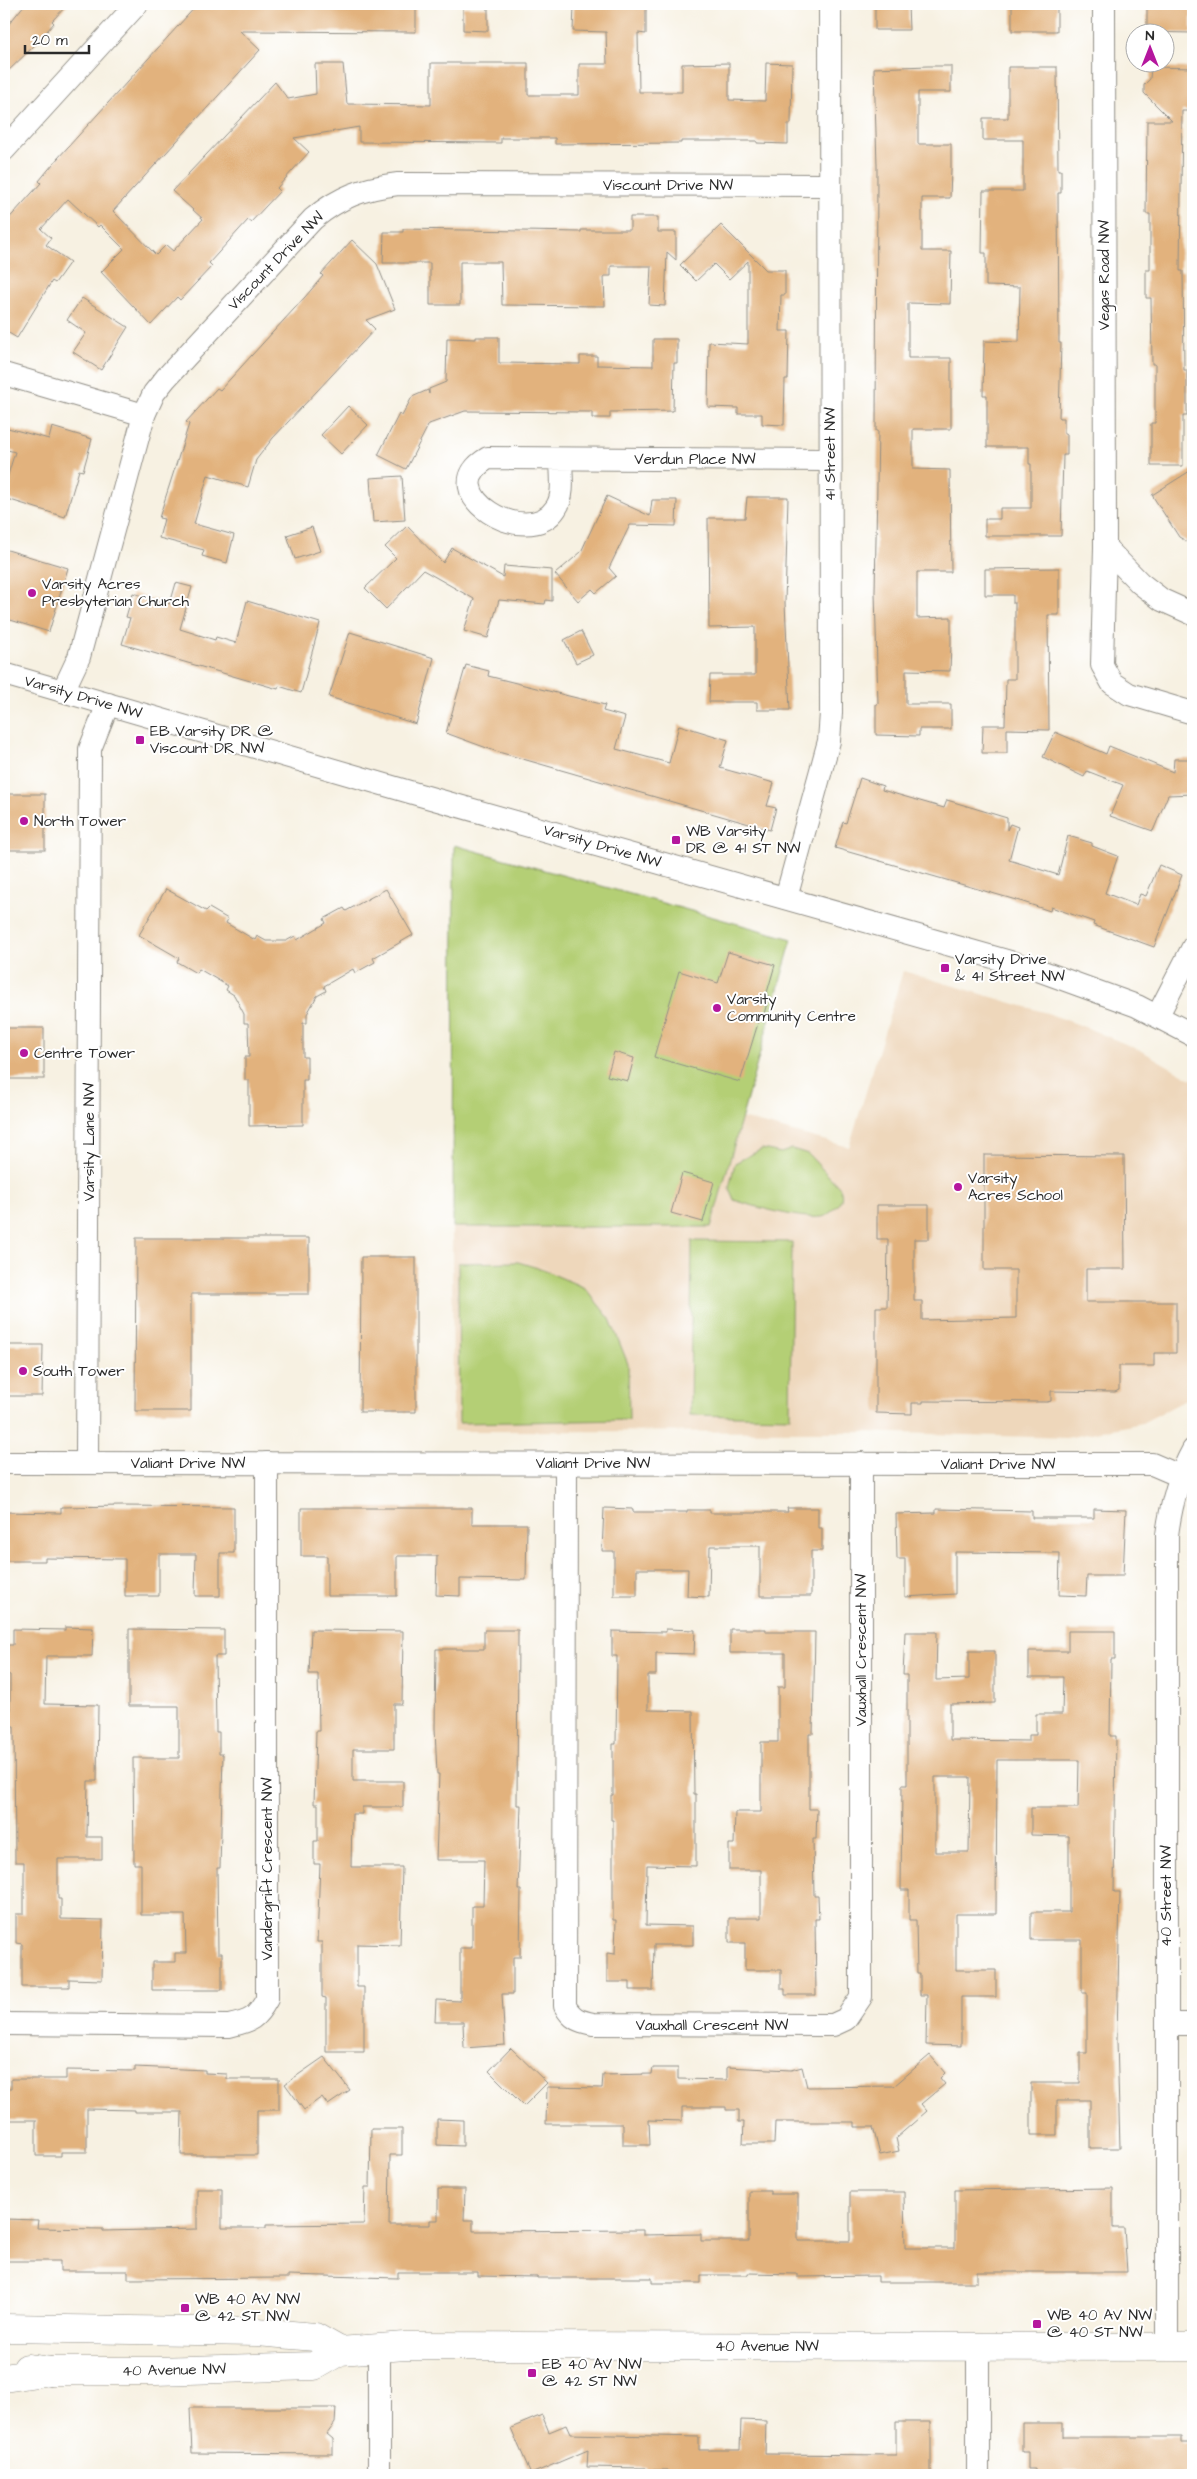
<svg xmlns="http://www.w3.org/2000/svg" width="1197" height="2479" font-family="'Architects Daughter',sans-serif">
  <style>
    .built { fill: #eed7bb }
    .green { fill: #b4cf75; stroke: #707d50 }
    .building { fill: #e2b27d; fill-rule: evenodd }
    .lines { fill: none; stroke-linecap: round; stroke-linejoin: round }
    .street-casing { stroke: #918e86; stroke-width: 24 }
    .secondary-casing { stroke: #918e86; stroke-width: 29 }
    .primary-casing { stroke: #918e86; stroke-width: 29 }
    .street { stroke: #fff; stroke-width: 22 }
    .secondary { stroke: #fff; stroke-width: 28 }
    .primary { stroke: #fff; stroke-width: 28 }
    .poi-dot { fill: #b5179e; stroke: #fff; stroke-width: 2 }
    .labels { text-anchor: middle; dominant-baseline: central; stroke-width: 4; stroke-linejoin: round; paint-order: stroke }
    .street-label { font-size: 15px; fill: #2b2b2b; stroke: #fff }
    .poi-label { font-size: 15px; fill: #2b2b2b; stroke: #fff; text-anchor: start }
  </style>
  <rect width="100%" height="100%" fill="#fff"/>
  <filter id="ink" filterUnits="userSpaceOnUse"><feTurbulence type="fractalNoise" baseFrequency=".02" numOctaves="2"/><feDisplacementMap in="SourceGraphic" scale="10" xChannelSelector="R" yChannelSelector="G"/><feConvolveMatrix kernelMatrix="1 2 1 2 8 2 1 2 1" color-interpolation-filters="sRGB"/></filter>
  <filter id="wash" filterUnits="userSpaceOnUse"><feTurbulence type="fractalNoise" baseFrequency=".0096" numOctaves="4" result="noise"/><feDisplacementMap in="SourceGraphic" scale="20" xChannelSelector="R" yChannelSelector="G"/><feGaussianBlur stdDeviation="1.12" result="paint"/><feColorMatrix in="noise" values="0 0 0 0 0 0 0 0 0 0 0 0 0 0 0 0 0 1.4 0 .05"/><feComposite in="paint" operator="in"/></filter>
  <g filter="url(#wash)">
    <rect width="100%" height="100%" fill="#f7f1e2"/>
    <polygon class="built" points="903,971 1047,1013 1085,1027 1142,1051 1193,1080 1193,1396 1142,1423 1066,1438 865,1432 453,1431 452,1227 711,1227 741,1118 849,1147"/>
    <g class="green">
      <polygon points="454,845 792,939 711,1227 453,1227"/>
      <path d="M762,1149L781,1153L792,1149L808,1154L840,1188C843,1195 842,1203 835,1208C833,1210 829,1214 826,1216C807,1222 753,1206 734,1200L729,1188L735,1163Z"/>
      <polygon points="692,1241 792,1242 790,1417 690,1415"/>
      <polygon points="518,1262 541,1269 585,1288 610,1319 628,1364 629,1420 459,1423 458,1263"/>
    </g>
    <g id="blocks">
      <g class="building">
        <polygon points="25,4 68,4 52,21 54,23 34,46 4,75 4,30"/>
        <polygon points="198,4 323,7 323,4 371,4 371,7 416,8 416,32 240,31 260,50 113,211 156,255 166,245 173,251 203,219 172,191 275,82 288,99 316,94 315,64 343,64 347,104 431,105 431,63 528,63 528,95 579,95 579,64 607,64 606,32 573,31 574,6 629,7 629,4 646,4 646,34 638,33 639,92 682,92 682,64 729,63 729,100 765,101 766,63 792,64 791,124 788,124 788,144 757,143 757,141 681,141 681,143 555,144 555,138 501,138 501,143 359,142 359,127 294,138 309,152 277,188 280,191 251,222 248,220 209,263 212,266 180,300 177,297 151,325 101,272 124,249 100,225 98,227 68,199 41,229 51,238 46,245 70,262 55,283 52,281 17,338 4,330 4,224 41,183 39,181 58,158"/>
        <polygon points="875,4 908,4 909,30 875,30"/>
        <rect x="1012" y="4" width="45" height="27"/>
        <polygon points="1147,4 1191,4 1191,33 1147,32"/>
        <polygon points="463,7 488,7 488,31 463,30"/>
        <polygon points="928,66 951,66 951,92 918,92 918,144 951,144 951,169 950,198 922,198 922,251 951,251 950,304 908,303 908,358 951,358 951,429 913,429 913,469 950,470 951,572 917,572 917,618 951,617 951,644 950,671 906,670 906,704 951,704 951,729 919,729 919,736 876,735 876,704 878,704 875,592 878,431 876,431 877,165 874,68"/>
        <polygon points="1008,67 1057,67 1058,170 1061,170 1061,193 1058,193 1059,343 1061,343 1059,418 1064,418 1064,434 1067,434 1067,455 1063,455 1061,536 985,536 985,519 1000,519 1000,508 1031,508 1031,464 1029,464 1029,447 987,447 987,395 983,395 984,341 1019,342 1020,287 986,286 986,253 982,253 983,191 1023,191 1023,140 983,140 983,118 1008,118"/>
        <polygon points="1151,67 1193,68 1193,111 1182,111 1180,271 1183,271 1184,370 1187,370 1187,416 1183,416 1183,466 1151,466 1151,423 1155,423 1155,364 1152,364 1151,298 1146,298 1146,270 1150,270 1150,214 1146,214 1147,121 1172,121 1144,93 1144,85 1150,79"/>
        <polygon points="630,217 658,217 658,232 676,232 676,260 667,252 665,306 649,305 651,266 611,266 611,276 604,276 605,306 502,305 501,262 460,262 460,305 430,305 430,263 383,263 384,232 403,232 403,229 581,232 581,230 630,230"/>
        <polygon points="721,225 766,270 785,270 785,295 781,295 780,331 789,331 788,379 785,379 784,425 762,424 762,414 738,414 738,408 708,407 709,342 748,344 748,261 729,279 714,264 696,281 680,265"/>
        <polygon points="352,240 377,264 395,309 366,320 375,329 273,438 256,460 248,487 208,475 194,524 234,535 227,563 202,556 204,550 159,538 164,519 159,518 189,424 186,422 217,388 220,390 305,297 323,276 321,274"/>
        <polygon points="82,298 128,327 101,370 73,352 86,333 67,320"/>
        <polygon points="476,337 499,337 499,363 580,364 580,356 597,356 597,365 653,366 653,339 677,339 677,363 674,363 673,411 610,412 610,418 592,418 592,412 465,411 429,424 406,469 378,455 399,414 402,416 412,397 428,390 429,394 429,389 446,382 447,338 476,339"/>
        <polygon points="348,406 368,425 341,454 321,435"/>
        <polygon points="4,427 49,439 52,427 92,439 83,471 79,470 65,517 4,498 4,488 15,452 4,449"/>
        <polygon points="1193,469 1193,545 1179,537 1152,495"/>
        <polygon points="402,476 405,520 373,522 370,478"/>
        <polygon points="607,496 650,516 652,500 677,500 676,526 630,525 609,568 616,576 596,593 592,589 578,601 555,574 581,552"/>
        <polygon points="747,497 788,497 785,603 790,710 757,710 757,702 709,702 710,675 755,675 755,627 709,628 708,518 745,518"/>
        <polygon points="407,526 443,563 452,548 503,577 504,566 552,570 552,601 546,600 545,604 499,600 488,638 464,631 474,599 423,570 386,609 365,588 396,558 385,547"/>
        <polygon points="312,527 320,551 295,559 287,535"/>
        <polygon points="4,549 68,568 49,632 4,618"/>
        <polygon points="1059,568 1059,615 1048,615 1049,730 1007,729 1007,753 982,753 983,725 1005,725 1006,679 1015,679 1015,603 1013,603 1013,595 985,595 985,569"/>
        <polygon points="176,583 192,587 180,629 215,640 216,637 236,643 247,601 320,623 301,693 279,686 278,689 122,644 130,618 126,617 133,593 170,604"/>
        <polygon points="581,631 593,655 576,663 564,640"/>
        <polygon points="350,632 434,658 416,724 329,697"/>
        <polygon points="466,665 489,671 488,676 605,705 603,711 625,717 616,749 669,763 679,725 728,740 720,768 774,783 767,806 776,808 770,830 495,751 446,733"/>
        <polygon points="1055,732 1106,754 1109,746 1173,772 1174,759 1193,759 1193,794 1168,795 1153,831 1110,816 1123,785 1087,771 1084,777 1043,757"/>
        <polygon points="860,778 883,786 882,790 944,808 947,800 1007,818 1007,830 1010,824 1018,827 1009,860 1058,875 1068,836 1092,843 1092,846 1118,856 1105,893 1136,905 1140,894 1146,896 1159,865 1182,875 1154,947 1093,925 1094,922 1051,907 1050,911 1023,902 835,848 843,822 846,823"/>
        <rect x="4" y="794" width="41" height="56"/>
        <polygon points="166,889 206,911 209,908 228,919 226,923 255,940 257,936 266,941 286,941 295,936 297,940 326,923 324,919 344,908 346,911 386,889 413,935 373,958 375,962 355,973 353,969 324,986 326,991 317,996 307,1014 307,1023 303,1023 303,1057 307,1057 307,1080 303,1080 303,1125 249,1126 249,1080 245,1080 245,1057 249,1057 248,1023 244,1023 244,1014 234,995 226,990 228,986 199,969 196,973 177,962 179,958 139,935"/>
        <polygon points="728,952 775,965 766,996 769,996 762,1021 759,1020 740,1082 654,1057 679,971 718,983"/>
        <rect x="4" y="1028" width="40" height="51"/>
        <polygon points="614,1052 634,1058 628,1081 607,1076"/>
        <polygon points="984,1155 1124,1156 1125,1269 1086,1269 1086,1302 1176,1302 1176,1353 1154,1353 1154,1366 1119,1366 1119,1390 1115,1392 1051,1391 1051,1401 1047,1402 923,1401 923,1403 912,1403 912,1414 876,1413 876,1307 887,1307 888,1239 877,1239 877,1205 929,1205 929,1239 914,1239 914,1301 922,1301 922,1320 1016,1318 1016,1270 984,1270"/>
        <polygon points="682,1173 714,1182 703,1222 671,1213"/>
        <polygon points="136,1238 309,1238 309,1294 191,1294 191,1411 135,1411"/>
        <polygon points="361,1257 416,1257 416,1412 360,1412"/>
        <polygon points="4,1345 43,1345 42,1396 4,1396"/>
        <polygon points="122,1506 234,1507 234,1553 220,1553 220,1596 195,1596 196,1554 159,1554 159,1596 125,1596 125,1559 45,1558 45,1561 4,1561 4,1512 61,1513 61,1507"/>
        <polygon points="301,1508 472,1508 472,1524 527,1524 526,1580 460,1579 460,1596 436,1595 437,1556 397,1556 397,1596 327,1596 327,1556 301,1556"/>
        <polygon points="604,1508 633,1509 633,1512 687,1512 687,1510 710,1510 710,1513 757,1513 757,1512 788,1512 787,1508 818,1508 818,1528 822,1528 822,1551 811,1551 811,1596 760,1596 760,1546 710,1546 709,1597 687,1596 688,1569 637,1569 637,1596 614,1596 614,1551 602,1551"/>
        <polygon points="936,1509 1032,1511 1032,1518 1094,1518 1094,1509 1126,1510 1123,1576 1087,1576 1086,1596 1059,1595 1060,1553 955,1552 955,1594 905,1597 905,1559 897,1559 896,1514 936,1513"/>
        <polygon points="65,1627 93,1628 92,1656 46,1656 45,1704 98,1705 97,1781 88,1781 87,1837 102,1837 102,1859 58,1859 58,1899 61,1899 61,1919 103,1920 102,1980 69,1979 69,1987 22,1987 22,1944 16,1943 16,1914 24,1914 24,1862 15,1862 14,1726 10,1726 10,1675 7,1674 8,1645 13,1645 13,1629 65,1630"/>
        <polygon points="129,1629 224,1630 224,1656 215,1656 216,1732 219,1732 219,1754 223,1754 220,1868 217,1868 218,1953 222,1953 222,1990 152,1990 152,1962 175,1962 175,1953 186,1953 185,1915 141,1915 141,1864 134,1864 133,1758 179,1758 179,1706 129,1706"/>
        <polygon points="666,1629 695,1630 694,1654 656,1653 656,1675 648,1675 648,1710 693,1711 694,1794 696,1794 696,1866 647,1865 646,1925 693,1926 693,1945 654,1945 653,1990 630,1990 630,1982 607,1982 607,1953 615,1954 616,1920 613,1920 613,1820 611,1820 611,1795 613,1795 613,1744 616,1744 617,1656 612,1656 612,1631 666,1632"/>
        <polygon points="730,1629 766,1629 766,1632 815,1632 813,1734 809,1734 809,1809 817,1809 816,1839 813,1839 814,1896 818,1896 819,1919 815,1919 816,1995 785,1995 785,1989 781,1989 781,1970 745,1970 745,1943 729,1943 729,1918 761,1918 761,1870 729,1870 729,1844 734,1844 735,1812 761,1812 761,1742 778,1742 778,1687 785,1687 785,1653 730,1653"/>
        <polygon points="311,1630 403,1631 402,1704 394,1704 394,1749 353,1749 353,1781 403,1781 403,1807 362,1807 362,1814 352,1814 351,1867 402,1867 400,1945 357,1944 357,1987 364,1987 364,2052 326,2052 326,1998 322,1997 322,1942 317,1942 320,1864 314,1864 314,1841 318,1841 318,1804 314,1804 316,1731 319,1731 318,1674 309,1674"/>
        <polygon points="484,1630 518,1630 517,1805 521,1805 518,1890 521,1890 520,1957 513,1957 513,1994 502,1994 505,2045 464,2048 463,2022 435,2022 436,2000 460,2001 460,1948 472,1948 472,1906 483,1906 484,1860 436,1860 439,1774 437,1774 435,1728 436,1649 484,1649"/>
        <path d="M1068,1631H1115V1659H1111L1110,1736H1116L1114,1892H1120L1117,2040L1120,2148H1090V2100H1057V2135H1031V2083H1080V2053H1087V1993H1082V1940H1031V1912H1069V1836L1031,1835V1808H1078L1079,1760H997L996,1914H956V1970H996V1997H961V2046L926,2045L927,1995H920V1974H917L916,1920H909V1890H901L902,1785H907V1675H903L905,1632H937L936,1680L969,1679V1651H995V1703L950,1704V1740L1029,1741V1735H1036V1714H1062L1063,1677H1029V1651H1068ZM935,1777H970L969,1852H935Z"/>
        <polygon points="511,2048 547,2083 524,2106 489,2071"/>
        <polygon points="930,2055 945,2073 940,2078 945,2084 921,2104 927,2111 896,2138 899,2151 880,2155 873,2127 855,2127 855,2122 775,2122 774,2144 743,2144 744,2122 739,2122 739,2110 726,2110 726,2107 682,2107 682,2121 649,2120 650,2145 623,2145 623,2124 546,2124 547,2087 602,2088 603,2075 652,2074 653,2068 678,2068 678,2079 727,2080 727,2067 791,2070 802,2067 807,2087 894,2086"/>
        <polygon points="324,2057 350,2090 328,2105 322,2097 304,2110 285,2084"/>
        <polygon points="135,2067 205,2070 205,2073 227,2074 227,2079 279,2079 279,2110 257,2110 257,2155 181,2155 182,2112 135,2112 135,2110 87,2109 87,2152 61,2152 61,2156 36,2156 36,2120 4,2120 4,2089 11,2089 11,2079 66,2079 66,2070 135,2071"/>
        <polygon points="437,2119 463,2120 463,2146 437,2145"/>
        <polygon points="371,2129 402,2129 402,2155 390,2155 389,2225 430,2225 430,2220 438,2220 438,2189 465,2189 464,2220 473,2220 473,2231 643,2230 643,2235 701,2234 701,2241 749,2241 749,2191 770,2191 770,2194 798,2194 798,2241 850,2241 850,2192 904,2192 905,2248 955,2248 955,2190 1113,2188 1113,2228 1124,2228 1127,2272 977,2272 977,2282 878,2282 878,2276 797,2277 797,2274 748,2273 748,2275 701,2275 701,2283 652,2283 652,2278 537,2278 537,2277 478,2276 478,2272 398,2272 398,2278 288,2275 288,2278 128,2279 128,2271 60,2271 60,2261 4,2261 4,2219 38,2220 37,2228 103,2229 103,2231 197,2229 197,2189 222,2189 222,2228 266,2228 266,2225 364,2224 365,2187 370,2187"/>
        <polygon points="190,2408 336,2408 335,2423 327,2434 333,2439 333,2454 192,2453"/>
        <polygon points="542,2415 549,2432 566,2425 570,2434 699,2437 699,2450 740,2450 741,2420 766,2421 765,2454 896,2455 896,2422 931,2422 931,2475 669,2475 668,2470 646,2470 646,2468 587,2467 588,2450 531,2474 511,2428"/>
        <polygon points="1022,2423 1063,2423 1063,2437 1181,2437 1181,2443 1193,2443 1193,2474 1094,2475 1093,2471 1064,2471 1064,2475 1035,2475 1035,2469 1028,2469 1028,2452 1022,2452"/>
      </g>
    </g>
  </g>
  <g filter="url(#ink)">
    <use href="#blocks" fill-opacity="0" stroke="#918e86" stroke-width="1"/>
    <g class="lines">
      <defs>
        <g id="street">
          <polyline points="1104,4 1105,547 1102,665 1112,683 1129,694 1193,713"/>
          <polyline points="4,150 137,4"/>
          <polyline points="4,374 144,415"/>
          <path d="M561,459C561,474 565,495 556,508C528,552 429,492 488,458L829,460"/>
          <polyline points="1105,547 1140,583 1162,600 1193,614"/>
          <polyline points="4,674 420,795 1035,969 1137,1006 1193,1035"/>
          <path d="M63,691L79,657L144,415L154,393L166,378L313,219C339,197 364,188 398,184L830,185"/>
          <polyline points="786,898 829,741 831,713 830,4"/>
          <polyline points="1158,1015 1193,947"/>
          <polyline points="4,1463 1152,1464 1180,1476"/>
          <polyline points="87,1463 90,749 108,704"/>
          <path d="M566,1463L565,2006C572,2019 579,2021 593,2024L833,2025L846,2019L861,1997V1463"/>
          <path d="M4,2024L229,2026C251,2021 256,2019 267,1999V1463"/>
          <polyline points="1167,2024 1193,2024"/>
          <path d="M1167,2347V1535C1171,1504 1178,1477 1193,1450"/>
          <polyline points="379,2475 379,2347"/>
          <polyline points="978,2475 978,2347"/>
        </g>
        <g id="secondary">
          <polyline points="4,2328 257,2332 315,2337 340,2351"/>
          <polyline points="27,2368 50,2371 156,2371 314,2366 340,2351 405,2346 1193,2347"/>
        </g>
        <polyline id="primary" points="4,2378 50,2371"/>
      </defs>
      <use href="#street" class="street-casing"/>
      <use href="#secondary" class="secondary-casing"/>
      <use href="#primary" class="primary-casing"/>
      <use href="#street" class="street"/>
      <use href="#secondary" class="secondary"/>
      <use href="#primary" class="primary"/>
    </g>
  </g>
  <g class="poi-dot">
    <circle cx="32" cy="593" r="5"/>
    <rect x="135" y="735" width="10" height="10" rx="2.5"/>
    <circle cx="24" cy="821" r="5"/>
    <rect x="671" y="835" width="10" height="10" rx="2.5"/>
    <rect x="940" y="963" width="10" height="10" rx="2.5"/>
    <circle cx="717" cy="1008" r="5"/>
    <circle cx="24" cy="1053" r="5"/>
    <circle cx="958" cy="1187" r="5"/>
    <circle cx="23" cy="1371" r="5"/>
    <rect x="180" y="2303" width="10" height="10" rx="2.5"/>
    <rect x="1032" y="2319" width="10" height="10" rx="2.5"/>
    <rect x="527" y="2368" width="10" height="10" rx="2.5"/>
  </g>
  <g class="labels">
    <g class="street-label">
      <text x="668" y="185">Viscount Drive NW</text>
      <text transform="translate(276 261) rotate(-46)">Viscount Drive NW</text>
      <text transform="translate(1104 275) rotate(-90)">Vegas Road NW</text>
      <text transform="translate(830 454) rotate(-90)">41 Street NW</text>
      <text x="695" y="459">Verdun Place NW</text>
      <text transform="translate(83 697) rotate(16)">Varsity Drive NW</text>
      <text transform="translate(602 846) rotate(16)">Varsity Drive NW</text>
      <text transform="translate(89 1142) rotate(-90)">Varsity Lane NW</text>
      <text x="188" y="1463">Valiant Drive NW</text>
      <text x="593" y="1463">Valiant Drive NW</text>
      <text x="998" y="1464">Valiant Drive NW</text>
      <text transform="translate(861 1650) rotate(-90)">Vauxhall Crescent NW</text>
      <text transform="translate(267 1869) rotate(-90)">Vandergrift Crescent NW</text>
      <text transform="translate(1166 1896) rotate(-90)">40 Street NW</text>
      <text x="712" y="2025">Vauxhall Crescent NW</text>
      <text x="767" y="2346">40 Avenue NW</text>
      <text transform="translate(174 2370) rotate(-1)">40 Avenue NW</text>
    </g>
    <g class="poi-label">
      <text x="42" y="584">Varsity Acres<tspan x="42" dy="17">Presbyterian Church</tspan></text>
      <text x="150" y="731">EB Varsity DR @<tspan x="150" dy="17">Viscount DR NW</tspan></text>
      <text x="34" y="821">North Tower</text>
      <text x="686" y="831">WB Varsity<tspan x="686" dy="17">DR @ 41 ST NW</tspan></text>
      <text x="955" y="959">Varsity Drive<tspan x="955" dy="17">&amp; 41 Street NW</tspan></text>
      <text x="727" y="999">Varsity<tspan x="727" dy="17">Community Centre</tspan></text>
      <text x="34" y="1053">Centre Tower</text>
      <text x="968" y="1178">Varsity<tspan x="968" dy="17">Acres School</tspan></text>
      <text x="33" y="1371">South Tower</text>
      <text x="195" y="2299">WB 40 AV NW<tspan x="195" dy="17">@ 42 ST NW</tspan></text>
      <text x="1047" y="2315">WB 40 AV NW<tspan x="1047" dy="17">@ 40 ST NW</tspan></text>
      <text x="542" y="2364">EB 40 AV NW<tspan x="542" dy="17">@ 42 ST NW</tspan></text>
    </g>
  </g>
  <rect width="1197" height="2479" fill="none" stroke="#fff" stroke-width="20"/>
  <g transform="translate(1150 48)"><circle r="24" fill="#ffffff" stroke="#aaaaaa"/>
  <path d="M0-4L9 19L0 12L-9 19Z" fill="#b5179e"/>
  <text y="-8" font-size="14" font-weight="bold" text-anchor="middle" fill="#2b2b2b">N</text>
  </g>
  <path d="M25 45v8h64v-8" fill="none" stroke="#2b2b2b" stroke-width="2.5"/>
  <text x="32" y="45" font-size="15" fill="#2b2b2b" stroke="#ffffff" stroke-width="4" paint-order="stroke">20 m</text>
</svg>
